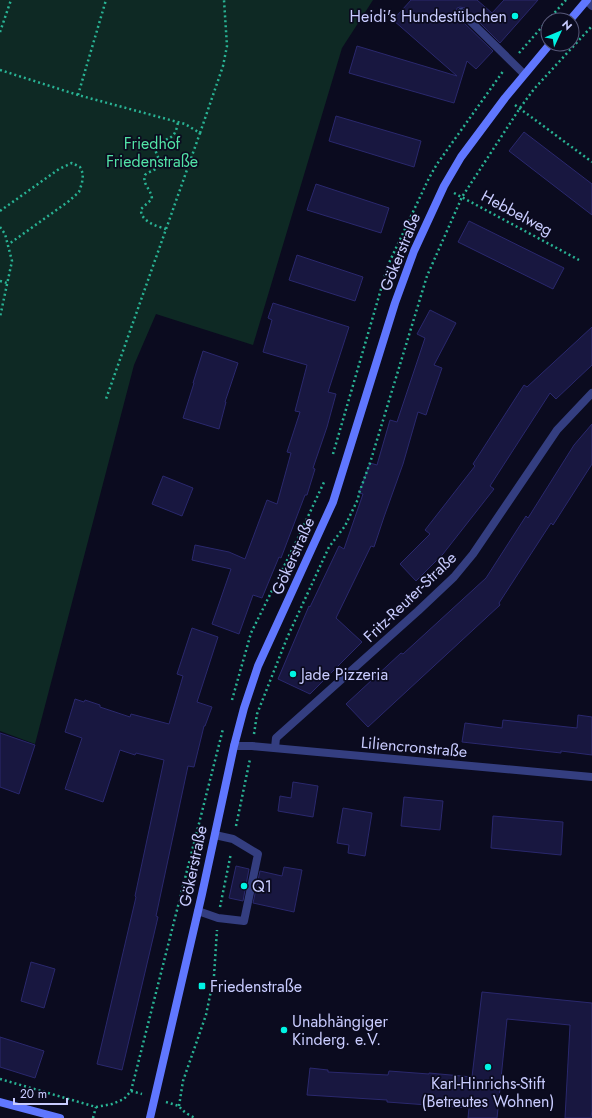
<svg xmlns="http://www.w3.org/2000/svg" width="592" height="1118" font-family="Jost,sans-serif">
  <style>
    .green { fill: #0e2924 }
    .building { fill: #181740; stroke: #2a286d }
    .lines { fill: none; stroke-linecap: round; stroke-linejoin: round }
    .path { stroke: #29b394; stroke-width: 2.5; stroke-dasharray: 2 3; stroke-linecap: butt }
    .lane { stroke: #343e80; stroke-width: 8 }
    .street { stroke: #343e80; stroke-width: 8 }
    .secondary { stroke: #6077ff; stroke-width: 8 }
    .poi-dot { fill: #00f4e4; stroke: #0b0b1f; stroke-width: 1.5 }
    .labels { text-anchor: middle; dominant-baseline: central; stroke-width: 3.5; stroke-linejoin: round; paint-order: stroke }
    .poi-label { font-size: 16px; fill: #c9ccff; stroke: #0b0b1f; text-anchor: start }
    .park-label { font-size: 16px; fill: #52e3a6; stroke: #0b0b1f }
    .street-label { font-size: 16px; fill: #c9ccff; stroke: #0b0b1f }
  </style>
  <rect width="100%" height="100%" fill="#0b0b1f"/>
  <polygon class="green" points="0,0 373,0 342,48 253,345 156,314 134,365 35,744 0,731"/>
  <g class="building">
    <polygon points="411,0 477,0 492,13 504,0 538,0 500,43 465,8 460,7 457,8 456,13 457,16 493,51 476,69 467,61 454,103 349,73 357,46 457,76 393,20"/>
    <polygon points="336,116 421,141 414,167 329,141"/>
    <polygon points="524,132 592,184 592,215 509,151"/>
    <polygon points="316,184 389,208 381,233 307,210"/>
    <polygon points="469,221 564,268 553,289 458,242"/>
    <polygon points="297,255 363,277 355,301 289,280"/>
    <polygon points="273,303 349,327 328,392 336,394 327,427 313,468 315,469 307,495 305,495 281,558 279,557 262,598 253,595 239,634 212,624 231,569 192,560 195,545 229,552 245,559 267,500 277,504 291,453 287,452 300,412 295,411 307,365 263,352 272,320 268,318"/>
    <polygon points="430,310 456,323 434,365 442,368 434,391 426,415 418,412 403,464 384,517 374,547 371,546 336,618 362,642 310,694 278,679 309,606 310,607 339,546 344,549 363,494 359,493 370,463 377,465 390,420 397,422 425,338 417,334"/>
    <polygon points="592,327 592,365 556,399 550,393 490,486 494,489 443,554 416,581 400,564 430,534 425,530 475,466 473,464 524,385 527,387"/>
    <polygon points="203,351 238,363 225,402 226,402 219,429 183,418 194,383 193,383"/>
    <polygon points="592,424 592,464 553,525 551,523 499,603 500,605 368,727 346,704 401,653 403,654 486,578 526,516 528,518 574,445"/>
    <polygon points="163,476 193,488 182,516 152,504"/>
    <polygon points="192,628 218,637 197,702 212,707 205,726 204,726 194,767 188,766 156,916 158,917 122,1070 97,1064 136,897 135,896 164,760 136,753 135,755 120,750 103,802 65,789 82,738 65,732 75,699 84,702 85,700 100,705 100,707 130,717 131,714 169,724 183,676 177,674"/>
    <polygon points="578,715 592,717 592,755 561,751 561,753 462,742 465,723 502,728 503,720 577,728"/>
    <polygon points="0,733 35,745 19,794 0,787"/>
    <polygon points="293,782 318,786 313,817 278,811 280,796 291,798"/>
    <polygon points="404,797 443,801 440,830 401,826"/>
    <polygon points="343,808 372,813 365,856 348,853 349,845 337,843"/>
    <polygon points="493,816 563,822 561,855 491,848"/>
    <polygon points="236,866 249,869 243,901 229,898"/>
    <polygon points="284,867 302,870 294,912 253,903 260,871 282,876"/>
    <polygon points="31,962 55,969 44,1008 21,1001"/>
    <polygon points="482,992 592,1003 592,1110 591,1118 565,1118 570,1025 507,1019 497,1118 468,1118 469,1108 387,1102 387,1100 307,1095 310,1068 328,1070 328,1072 388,1075 389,1071 429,1074 429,1073 472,1077"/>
    <polygon points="0,1037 44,1051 35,1078 0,1067"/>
  </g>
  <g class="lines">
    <g class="path">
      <polyline points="548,20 566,0"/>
      <polyline points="0,32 11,0"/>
      <polyline points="519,53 548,20"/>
      <polyline points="0,70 78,95 185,124 200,133 106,399"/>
      <polyline points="78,95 106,0"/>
      <polyline points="515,105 592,162"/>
      <polyline points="200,133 223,66 227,46 224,0"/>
      <polyline points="454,193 579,260"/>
      <polyline points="0,211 59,169 72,163 80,167 83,174 82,183 79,192 69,201 9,244"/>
      <polyline points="0,227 5,234 12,261 0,317"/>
      <path d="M166,229C156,226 140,221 141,209L152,199C151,188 142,185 145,175C148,172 153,171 157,168C164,163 154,153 155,146C167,136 175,142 178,122"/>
      <polyline points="0,281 7,283"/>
      <polyline points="333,454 388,265 429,178 437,164 504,70"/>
      <polyline points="232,700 251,633 298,538 325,480"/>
      <polyline points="254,734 257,714 287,638 329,547 345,526 358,499 359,493 370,463 427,276 462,197 520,108 534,89 592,26"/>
      <polyline points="236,826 250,759"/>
      <polyline points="220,907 231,853"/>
      <polyline points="0,1079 96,1107 112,1104 124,1099 131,1091 223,729"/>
      <polyline points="131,1091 142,1094"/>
      <path d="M166,1102L179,1106C183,1112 190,1116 196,1118"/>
      <polyline points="179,1106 183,1081 206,1015 214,976 217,930"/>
      <polyline points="93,1118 96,1107"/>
    </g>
    <g class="lane">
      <polyline points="461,12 524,74"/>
      <polyline points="198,911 218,918 244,921 258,854 233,839 215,835"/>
    </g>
    <g class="street">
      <polyline points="587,1 592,6"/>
      <polyline points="234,746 252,746 592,777"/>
      <polyline points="275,748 276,738 418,611 454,577 473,554 557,430 592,393"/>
    </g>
    <g class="secondary">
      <polyline points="570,20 587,0"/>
      <polyline points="0,1102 60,1118"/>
      <polyline points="150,1118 202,894 234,746 244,708 258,666 333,502 395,303 414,251 444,186 461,157 505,98 550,44"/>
    </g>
  </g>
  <g class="poi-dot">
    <circle cx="515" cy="16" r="4"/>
    <circle cx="293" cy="674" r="4"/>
    <circle cx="244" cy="886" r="4"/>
    <rect x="198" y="982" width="8" height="8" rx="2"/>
    <circle cx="284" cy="1030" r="4"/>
    <circle cx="488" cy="1067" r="4"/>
  </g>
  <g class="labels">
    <g class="poi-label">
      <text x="507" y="16" text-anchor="end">Heidi's Hundestübchen</text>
      <text x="301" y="674">Jade Pizzeria</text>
      <text x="252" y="886">Q1</text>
      <text x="210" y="986">Friedenstraße</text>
      <text x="292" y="1021">Unabhängiger<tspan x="292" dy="18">Kinderg. e.V.</tspan></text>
      <text x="488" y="1083" text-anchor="middle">Karl-Hinrichs-Stift<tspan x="488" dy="18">(Betreutes Wohnen)</tspan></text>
    </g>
    <g class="park-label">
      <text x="152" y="143">Friedhof<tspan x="152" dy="18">Friedenstraße</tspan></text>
    </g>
    <g class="street-label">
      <text transform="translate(517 213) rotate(28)">Hebbelweg</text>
      <text transform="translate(400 252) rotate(-68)">Gökerstraße</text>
      <text transform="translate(293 556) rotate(-66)">Gökerstraße</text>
      <text transform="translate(410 597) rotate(-44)">Fritz-Reuter-Straße</text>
      <text transform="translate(414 747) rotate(5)">Liliencronstraße</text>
      <text transform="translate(193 866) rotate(-78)">Gökerstraße</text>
    </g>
  </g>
  <g transform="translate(560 32) rotate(46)"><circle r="19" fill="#0b0b1f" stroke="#575879"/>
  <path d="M0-3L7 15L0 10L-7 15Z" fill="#00f4e4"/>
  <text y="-6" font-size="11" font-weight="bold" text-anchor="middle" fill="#c9ccff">N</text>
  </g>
  <path d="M14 1098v6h53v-6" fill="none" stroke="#c9ccff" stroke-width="2"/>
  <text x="20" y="1098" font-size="12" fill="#c9ccff" stroke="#0b0b1f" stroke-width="3" paint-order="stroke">20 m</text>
</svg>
